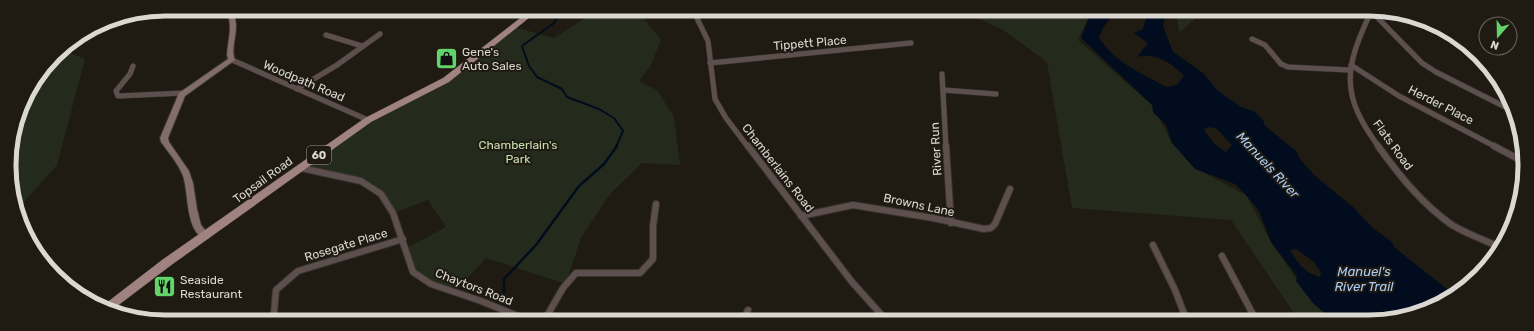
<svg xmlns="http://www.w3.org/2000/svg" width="1534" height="331" font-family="Rubik,sans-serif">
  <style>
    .green { fill: #242b1c }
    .water { fill: #010d1e; fill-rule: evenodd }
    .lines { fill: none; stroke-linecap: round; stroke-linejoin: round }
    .stream-far1 { stroke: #010d1e; stroke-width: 2 }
    .stream { stroke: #010d1e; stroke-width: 2.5 }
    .street-far1-casing { stroke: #39352d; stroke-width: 6 }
    .street-casing { stroke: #39352d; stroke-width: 8 }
    .secondary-casing { stroke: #39352d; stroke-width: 2 }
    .primary-casing { stroke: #39352d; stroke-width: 1 }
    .street-far1 { stroke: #5d4f4d; stroke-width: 5 }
    .street { stroke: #5d4f4d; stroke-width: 6 }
    .secondary { fill: #836d6a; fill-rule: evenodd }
    .primary { fill: #a08380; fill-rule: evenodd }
    .labels { text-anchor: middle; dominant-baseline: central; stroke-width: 4; stroke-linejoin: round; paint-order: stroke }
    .shield { fill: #1f1a12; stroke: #a39f98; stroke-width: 1 }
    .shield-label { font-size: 11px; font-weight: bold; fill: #dbd8d2 }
    .street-label { font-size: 12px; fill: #dbd8d2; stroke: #1f1a12 }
    .poi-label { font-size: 12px; fill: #dbd8d2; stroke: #1f1a12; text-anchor: start }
    .park-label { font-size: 12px; fill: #c8e1af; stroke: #1f1a12 }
    .water-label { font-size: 13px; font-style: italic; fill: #a9cdf9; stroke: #1f1a12 }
    .rim { fill: none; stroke: #dbd8d2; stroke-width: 5 }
  </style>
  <rect width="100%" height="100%" fill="#1f1a12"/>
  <g class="green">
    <polygon points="599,9 642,10 645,20 661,40 651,65 639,81 657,90 674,117 680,165 642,163 610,194 581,238 566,284 486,258 454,293 413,272 405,249 446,227 428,200 393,213 381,194 361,181 301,168 368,120 446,80 514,27 554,38"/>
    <polygon points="960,10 1092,10 1078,40 1152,105 1172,143 1195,168 1246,195 1271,242 1313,303 1334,322 1300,322 1231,220 1072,208 1047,62 1003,30"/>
    <polygon points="1176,10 1205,10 1179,33"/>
    <polygon points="62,50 85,59 57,165 17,210 9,155 21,105 55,55"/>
  </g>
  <path class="water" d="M1092,10H1117L1104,26L1099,37C1114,63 1142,73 1166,87L1177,85L1184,76C1172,63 1155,52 1137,57L1148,43L1134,33L1143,29L1148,10H1166L1163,26L1173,52L1203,73L1218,91L1241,107L1255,112L1263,120L1265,126L1296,151L1300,159L1314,175L1354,208L1373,228L1392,242L1394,247L1453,294L1429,310L1379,322H1335L1313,303L1296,281L1297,276L1271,242L1259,211L1246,195L1235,184L1195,169L1172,143L1166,125L1153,112L1152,105L1081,38ZM1210,127L1217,129L1232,145L1226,152C1217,147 1209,139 1204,129ZM1296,249L1313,261L1321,272L1320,277C1305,273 1298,264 1290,250Z"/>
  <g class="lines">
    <g class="stream-far1">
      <polyline points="569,9 557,18 554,23 522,46 529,66 537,77 562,89 567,97 599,109 614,118 623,131 616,147"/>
      <polyline points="17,124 28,108 32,90"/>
    </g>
    <g class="stream">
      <polyline points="504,302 504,279 536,245 579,186 604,164 617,146"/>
      <polyline points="505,321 506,315"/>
    </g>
    <defs>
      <g id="street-far1">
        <polyline points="693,10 708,41 715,99 726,118 748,147"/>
        <polyline points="1370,10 1422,63 1436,72 1513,111"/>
        <path d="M1371,12C1344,68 1340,95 1379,147"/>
        <polyline points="326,35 362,46"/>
        <polyline points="1252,39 1265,45 1281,64 1288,67 1349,70"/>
        <polyline points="232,60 368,120"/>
        <polyline points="710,63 911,43"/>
        <polyline points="1351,65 1399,96 1496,147"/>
        <polyline points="133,66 130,74 116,91 118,96 184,93"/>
        <polyline points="942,74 946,147"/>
        <polyline points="297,89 337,65 380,34"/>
        <polyline points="943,90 996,94"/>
      </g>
      <g id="street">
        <polyline points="748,146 852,282 887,321"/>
        <polyline points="946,146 951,223"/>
        <path d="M1378,146C1399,175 1422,204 1452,225C1467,234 1484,240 1500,247"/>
        <polyline points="1494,146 1522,161"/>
        <polyline points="301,168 361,181 381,194 393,213 413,272 431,284 481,301 530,321"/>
        <polyline points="801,216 853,205 933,218 984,229 991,228 995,224 1010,189"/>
        <polyline points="1153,245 1175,290 1187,321"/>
        <polyline points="1222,256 1257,322"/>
        <polyline points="274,313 276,290 298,271 403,239"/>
        <polyline points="544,321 563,288 576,273 640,273 653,259 653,226 656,204"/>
        <polyline points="743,321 748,310"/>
      </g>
      <path id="secondary" d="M225,9H231C243,28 229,44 235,60L185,96L168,138L169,142L189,171L193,183L197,209L201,225L210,236L209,238L206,239C185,233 189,193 183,176C178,163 169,153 161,142L160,138L179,93L228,59L227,55C228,39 234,23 225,9Z"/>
      <polygon id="primary" points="532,9 540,9 449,82 371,122 170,266 112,310 101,307 162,260 365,118 443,78"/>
    </defs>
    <use href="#street-far1" class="street-far1-casing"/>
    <use href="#street" class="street-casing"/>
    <use href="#secondary" class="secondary-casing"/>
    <use href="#primary" class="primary-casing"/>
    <use href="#street-far1" class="street-far1"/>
    <use href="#street" class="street"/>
    <use href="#secondary" class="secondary"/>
    <use href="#primary" class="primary"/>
  </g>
  <defs>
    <symbol id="shop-square" viewBox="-11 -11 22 22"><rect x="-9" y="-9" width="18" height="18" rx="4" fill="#62d469" stroke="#1f1a12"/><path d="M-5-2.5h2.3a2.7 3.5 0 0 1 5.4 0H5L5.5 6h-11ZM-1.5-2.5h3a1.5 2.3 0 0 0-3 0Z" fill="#111"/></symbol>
    <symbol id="restaurant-square" viewBox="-11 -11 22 22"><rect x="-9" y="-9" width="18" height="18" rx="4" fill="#62d469" stroke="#1f1a12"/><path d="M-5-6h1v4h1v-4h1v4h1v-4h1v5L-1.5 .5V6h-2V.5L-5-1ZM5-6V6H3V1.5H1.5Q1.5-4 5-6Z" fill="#111"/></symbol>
  </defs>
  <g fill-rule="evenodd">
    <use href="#shop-square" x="434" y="46" width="25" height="25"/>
    <use href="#restaurant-square" x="152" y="274" width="25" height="25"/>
  </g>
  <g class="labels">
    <rect class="shield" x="307" y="146" width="24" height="18" rx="3"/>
    <g class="shield-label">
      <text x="319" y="155">60</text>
    </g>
    <g class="street-label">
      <text transform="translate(810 43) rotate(-5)">Tippett Place</text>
      <text transform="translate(304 81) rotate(23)">Woodpath Road</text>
      <text transform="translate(1441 105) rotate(27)">Herder Place</text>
      <text transform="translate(1393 145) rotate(54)">Flats Road</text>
      <text transform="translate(936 149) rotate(-93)">River Run</text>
      <text transform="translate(778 168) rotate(52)">Chamberlains Road</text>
      <text transform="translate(263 180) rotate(-36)">Topsail Road</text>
      <text transform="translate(919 205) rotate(12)">Browns Lane</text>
      <text transform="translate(346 245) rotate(-17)">Rosegate Place</text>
      <text transform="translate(474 287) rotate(21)">Chaytors Road</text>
    </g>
    <g class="poi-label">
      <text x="462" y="52">Gene's<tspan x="462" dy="14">Auto Sales</tspan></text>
      <text x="180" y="280">Seaside<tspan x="180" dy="14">Restaurant</tspan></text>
    </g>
    <g class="park-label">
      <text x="518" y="145">Chamberlain's<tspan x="518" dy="14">Park</tspan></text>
    </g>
    <g class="water-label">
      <text transform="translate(1268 165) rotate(47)">Manuels River</text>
      <text x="1364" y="271">Manuel's<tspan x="1364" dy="15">River Trail</tspan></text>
    </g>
  </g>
  <path d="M0 0H1534V331H0ZM165 16H1369A149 149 0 0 1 1518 165V166A149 149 0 0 1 1369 315H165A149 149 0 0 1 16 166V165A149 149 0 0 1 165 16Z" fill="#1f1a12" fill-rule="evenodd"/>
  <path class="rim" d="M165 16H1369A149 149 0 0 1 1518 165V166A149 149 0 0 1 1369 315H165A149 149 0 0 1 16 166V165A149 149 0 0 1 165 16Z"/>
  <g transform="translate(1498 36) rotate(200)"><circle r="19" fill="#1f1a12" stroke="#6a665f"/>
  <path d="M0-3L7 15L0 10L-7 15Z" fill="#62d469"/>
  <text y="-6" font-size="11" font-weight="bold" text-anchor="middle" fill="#dbd8d2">N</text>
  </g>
</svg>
